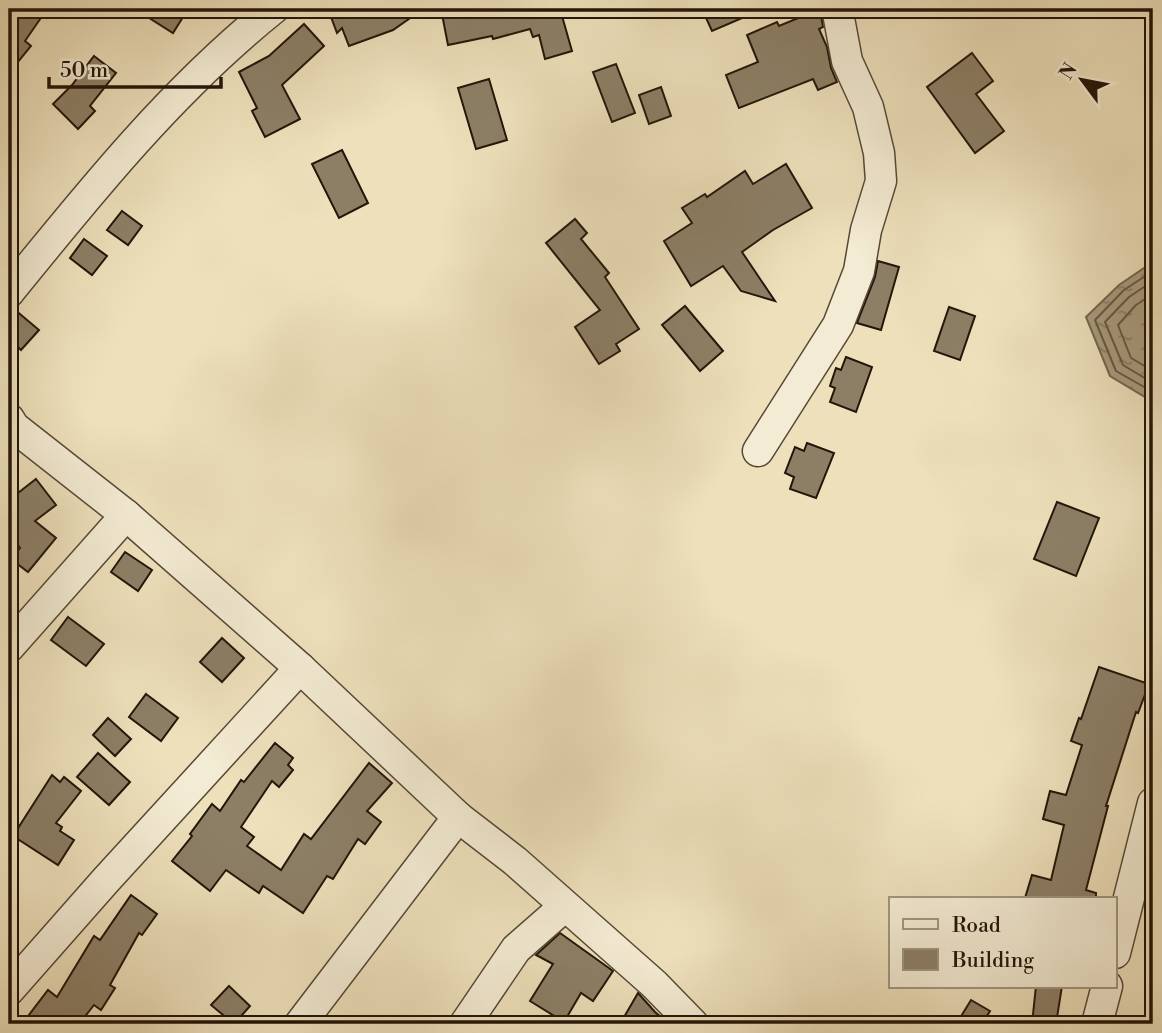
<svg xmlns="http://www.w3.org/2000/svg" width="1162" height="1033" font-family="'Libre Bodoni',serif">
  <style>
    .water { fill: url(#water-ripples); stroke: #73654f; stroke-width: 2 }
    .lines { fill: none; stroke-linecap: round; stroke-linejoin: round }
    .shore { stroke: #665844; stroke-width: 2 }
    .building { fill: #8c7f66; stroke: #231509; stroke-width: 2 }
    .minor-casing { stroke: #564836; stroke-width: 33 }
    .minor { stroke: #f3ebd3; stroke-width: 30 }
  </style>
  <defs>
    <pattern id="water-ripples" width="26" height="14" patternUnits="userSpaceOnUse" patternTransform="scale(1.75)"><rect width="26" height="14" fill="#a89b7e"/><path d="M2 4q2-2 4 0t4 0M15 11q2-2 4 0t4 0" fill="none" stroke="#887d65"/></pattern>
  </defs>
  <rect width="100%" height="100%" fill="#ede0bb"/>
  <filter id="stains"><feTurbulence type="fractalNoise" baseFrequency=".00286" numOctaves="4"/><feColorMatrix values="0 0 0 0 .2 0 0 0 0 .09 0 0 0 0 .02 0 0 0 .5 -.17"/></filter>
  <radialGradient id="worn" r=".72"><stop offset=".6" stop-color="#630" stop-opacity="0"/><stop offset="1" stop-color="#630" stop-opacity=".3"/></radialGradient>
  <polygon class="water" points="1153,262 1153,398 1150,400 1110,376 1086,317 1119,285"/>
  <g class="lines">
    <g class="shore">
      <polyline points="1153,271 1124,290 1095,320 1116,371 1153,392"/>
      <polyline points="1153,281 1129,297 1105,322 1123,365 1153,383"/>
      <polyline points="1153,294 1136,305 1118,325 1131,358 1153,371"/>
    </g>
  </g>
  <g class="building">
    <polygon points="9,9 47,9 25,41 31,46 9,73"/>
    <polygon points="135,9 188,9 173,33"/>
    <polygon points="328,9 423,9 393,30 349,46 342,28 337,33"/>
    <polygon points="441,9 560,9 572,51 545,59 539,35 533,37 530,29 493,39 492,36 448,45"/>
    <polygon points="702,9 763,9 712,31"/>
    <polygon points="820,9 823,27 819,29 827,47 831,68 837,82 818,90 813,79 739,108 726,75 758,62 747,35 777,22 779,26"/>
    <polygon points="304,24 324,46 282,85 300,119 265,137 252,111 257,108 239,72 269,56"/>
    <polygon points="972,53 993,81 976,94 1004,131 975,153 927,87"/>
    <polygon points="94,56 116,73 90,106 95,111 78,129 53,104 72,85"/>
    <polygon points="616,64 635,113 612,122 593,72"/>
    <polygon points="489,79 507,140 476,149 458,88"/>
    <polygon points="661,87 671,116 649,124 639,95"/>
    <polygon points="342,150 368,203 339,218 312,164"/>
    <polygon points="786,164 812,208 773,230 742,252 775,301 741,291 723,266 691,286 664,241 692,223 682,208 705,194 707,197 745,171 753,184"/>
    <polygon points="122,211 142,226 128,245 107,230"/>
    <polygon points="575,219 587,233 581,239 609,273 605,277 639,329 616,344 620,351 599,364 575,327 600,310 546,243"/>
    <polygon points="84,239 107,256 92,275 70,258"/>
    <polygon points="878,261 899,267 881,330 857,323 875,277"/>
    <polygon points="685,306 723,351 700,371 662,325"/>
    <polygon points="949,307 975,316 960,360 934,351"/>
    <polygon points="9,309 14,309 39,330 21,350 9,339"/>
    <polygon points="846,357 872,367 856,412 830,402 835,388 830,386 836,368 841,370"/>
    <polygon points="807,443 834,453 816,498 790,489 794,477 785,473 795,447 804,451"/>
    <polygon points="36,479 56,505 35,521 56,538 28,572 11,559 20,548 9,532 9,500"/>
    <polygon points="1057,502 1099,518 1076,576 1034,559"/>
    <polygon points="125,552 152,570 138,591 111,572"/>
    <polygon points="68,617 104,644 86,666 51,640"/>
    <polygon points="222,638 244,658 222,682 200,662"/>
    <polygon points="1099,667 1149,684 1138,713 1136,712 1106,806 1108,806 1086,890 1096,893 1096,898 1025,898 1032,875 1051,880 1064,825 1043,819 1050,791 1066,795 1082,745 1071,741 1079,718 1081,719"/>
    <polygon points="146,694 178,718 161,741 129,717"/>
    <polygon points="108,718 131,739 115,756 93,735"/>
    <polygon points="275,743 293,758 288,765 293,770 279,787 272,781 241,827 254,837 247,846 281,870 304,834 311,839 369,763 392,783 367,811 381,822 365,844 358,839 333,879 327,876 303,913 263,886 259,893 226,870 210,891 172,861 192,836 190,834 212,804 220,811 241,780 244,782"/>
    <polygon points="98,753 130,782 109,805 77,777"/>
    <polygon points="52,775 60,782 64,777 81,791 56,823 62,827 60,831 74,840 58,865 13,836"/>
    <polygon points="131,895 157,914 142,935 139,933 110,985 115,988 101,1010 94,1005 79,1024 22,1024 48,990 57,997 94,936 100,940"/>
    <polygon points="560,933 613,971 593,1001 581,993 564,1022 530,1001 553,964 536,955"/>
    <polygon points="229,986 250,1006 234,1024 211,1005"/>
    <polygon points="1036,986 1062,986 1056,1024 1032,1024"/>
    <polygon points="638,993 655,1012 669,1024 620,1024"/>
    <polygon points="971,1000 990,1011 982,1024 970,1024 960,1018"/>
  </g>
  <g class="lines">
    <defs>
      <g id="minor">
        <path d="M9,292C90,192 172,90 273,9"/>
        <polyline points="9,419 14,427 126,515 300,668 458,817 515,861 654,984 693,1024"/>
        <polyline points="758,451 838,325 859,271 866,230 881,181 879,153 868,107 847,61 838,13 842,9"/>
        <polyline points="9,647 126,515"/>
        <polyline points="1115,953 1153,803"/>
        <polyline points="9,990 106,880 300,668"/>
        <polyline points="300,1024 458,817"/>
        <polyline points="465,1024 516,949 565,906"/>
        <polyline points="1097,1024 1107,986"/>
      </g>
    </defs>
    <use href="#minor" class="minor-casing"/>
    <use href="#minor" class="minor"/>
  </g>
  <rect width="1162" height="1033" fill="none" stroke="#ede0bb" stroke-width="35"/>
  <rect x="10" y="10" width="1141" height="1012" fill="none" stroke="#231509" stroke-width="3.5"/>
  <rect x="18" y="18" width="1127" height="998" fill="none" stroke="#231509" stroke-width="2"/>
  <rect x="889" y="897" width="228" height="91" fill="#f3ebd3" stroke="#a09582" stroke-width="2"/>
  <rect x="903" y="919" width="35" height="10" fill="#f3ebd3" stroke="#a09582" stroke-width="2"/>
  <text x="952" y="932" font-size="21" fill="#231509">Road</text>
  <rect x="903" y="949" width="35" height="21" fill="#8c7f66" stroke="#a09582" stroke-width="2"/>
  <text x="952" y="967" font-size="21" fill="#231509">Building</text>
  <g transform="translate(1082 80) rotate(302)" stroke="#f3ebd3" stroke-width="5" paint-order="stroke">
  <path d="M0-5L12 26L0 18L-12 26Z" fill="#231509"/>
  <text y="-10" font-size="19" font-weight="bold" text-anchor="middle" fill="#231509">N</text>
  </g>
  <path d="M49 77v10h172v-10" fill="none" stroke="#231509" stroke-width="3.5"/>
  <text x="60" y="77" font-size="21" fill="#231509" stroke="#f3ebd3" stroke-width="5" paint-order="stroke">50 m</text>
  <rect width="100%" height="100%" filter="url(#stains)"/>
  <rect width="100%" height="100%" fill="url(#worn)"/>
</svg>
